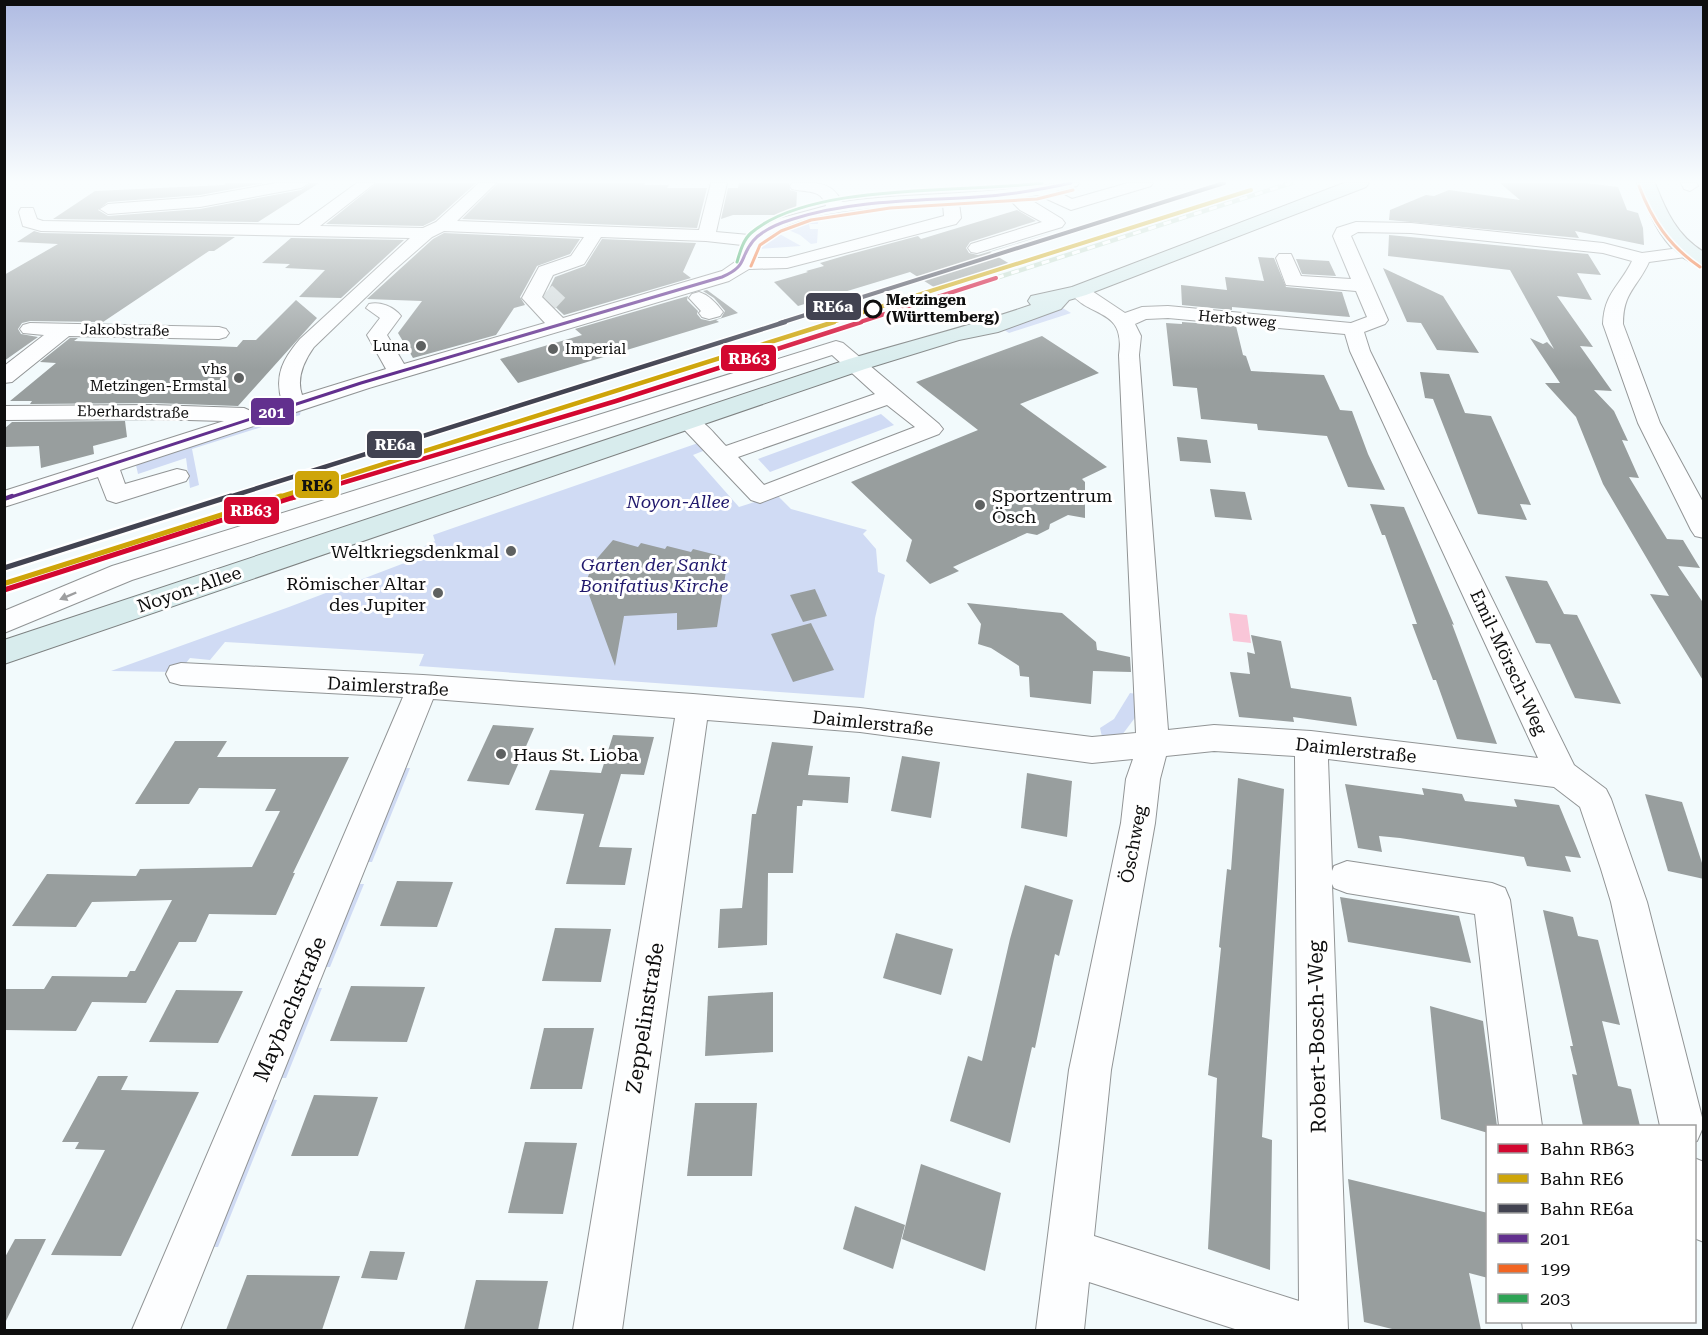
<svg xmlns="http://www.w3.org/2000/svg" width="1708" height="1335" font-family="'Roboto Serif',serif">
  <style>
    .green { fill: #d0dbf4 }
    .water { fill: #f9c6d8 }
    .building { fill: #989e9e }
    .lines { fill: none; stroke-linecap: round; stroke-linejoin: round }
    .minor-tunnel { stroke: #d0d7d8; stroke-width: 18; stroke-dasharray: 18 9; stroke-linecap: butt }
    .minor-casing { stroke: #919495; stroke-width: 2 }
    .major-casing { stroke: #7e8282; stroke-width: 2 }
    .minor { fill: #fdfeff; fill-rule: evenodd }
    .major { fill: #d8eced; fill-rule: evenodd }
    .rail-casing { stroke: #c2d9c9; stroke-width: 4.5 }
    .rail { stroke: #fff; stroke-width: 3; stroke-dasharray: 8; stroke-linecap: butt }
    .bus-1-far1-casing { stroke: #fff; stroke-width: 6 }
    .bus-1-casing { stroke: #fff; stroke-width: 9 }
    .bus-2-casing { stroke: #fff; stroke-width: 6 }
    .bus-3-casing { stroke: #fff; stroke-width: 6 }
    .bus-1-far1 { stroke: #62308e; stroke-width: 3 }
    .bus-1 { stroke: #62308e; stroke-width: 4.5 }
    .bus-2 { stroke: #f26522; stroke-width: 3 }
    .bus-3 { stroke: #2ea355; stroke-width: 3 }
    .rail-1-far2-casing { stroke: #fff; stroke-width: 7 }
    .rail-1-far1-casing { stroke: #fff; stroke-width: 8 }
    .rail-1-casing { stroke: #fff; stroke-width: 10 }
    .rail-2-far2-casing { stroke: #fff; stroke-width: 7 }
    .rail-2-far1-casing { stroke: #fff; stroke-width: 8 }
    .rail-2-casing { stroke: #fff; stroke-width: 10 }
    .rail-3-far2-casing { stroke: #fff; stroke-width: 7 }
    .rail-3-far1-casing { stroke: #fff; stroke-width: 8 }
    .rail-3-casing { stroke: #fff; stroke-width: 10 }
    .rail-1-far2 { stroke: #d30730; stroke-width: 4 }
    .rail-1-far1 { stroke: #d30730; stroke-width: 4.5 }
    .rail-1 { stroke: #d30730; stroke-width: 5 }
    .rail-2-far2 { stroke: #cea509; stroke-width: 4 }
    .rail-2-far1 { stroke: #cea509; stroke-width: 4.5 }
    .rail-2 { stroke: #cea509; stroke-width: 5 }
    .rail-3-far2 { stroke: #424351; stroke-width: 4 }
    .rail-3-far1 { stroke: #424351; stroke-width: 4.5 }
    .rail-3 { stroke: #424351; stroke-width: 5 }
    .oneway { fill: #9d9e9f }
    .stop-dot { fill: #fff; stroke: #0e0e0e; stroke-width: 3 }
    .poi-dot { fill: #5e6161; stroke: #fff; stroke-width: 2 }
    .labels { text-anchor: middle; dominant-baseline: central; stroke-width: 6; stroke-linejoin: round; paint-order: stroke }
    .far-stop-label { font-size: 15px; font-weight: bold; fill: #0e0e0e; stroke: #fff; text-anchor: start }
    .far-street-label { font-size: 15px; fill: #0e0e0e; stroke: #fff }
    .far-poi-label { font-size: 15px; fill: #0e0e0e; stroke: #fff; text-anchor: end }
    .poi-label { font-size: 18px; fill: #0e0e0e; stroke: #fff; text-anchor: start }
    .park-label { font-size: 18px; font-style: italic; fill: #20186c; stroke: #fff }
    .street-label { font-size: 18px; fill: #0e0e0e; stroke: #fff }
    .near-street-label { font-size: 21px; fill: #0e0e0e; stroke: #fff }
    .line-badge { stroke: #fff; stroke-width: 2 }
    .badge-label { font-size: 16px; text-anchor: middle; font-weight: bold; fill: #fff }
    .pale-badge-label { font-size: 16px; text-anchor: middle; font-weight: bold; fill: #111 }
  </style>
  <rect width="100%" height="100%" fill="#f2fafc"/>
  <g class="green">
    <polygon points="817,216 818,224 809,224 810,229 818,229 817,243 811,244 800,235 784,228"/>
    <polygon points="776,232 801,246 760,249 764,240"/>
    <polygon points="1061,307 1071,313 1009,333 1001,328"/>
    <polygon points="302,405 300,415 192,449 199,485 190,488 186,458 138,474 136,465"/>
    <polygon points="881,414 894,425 770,472 758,459"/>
    <polygon points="701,442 708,449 693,455 739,507 777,495 791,509 867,530 863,534 876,549 878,572 885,575 875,618 864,698 419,666 424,654 225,642 210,660 190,658 179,672 111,671 289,607 415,559 425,546 435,541 433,535"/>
    <polygon points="1130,693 1143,695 1137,715 1122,735 1103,741 1100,728 1114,719"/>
    <polygon points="401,768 410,768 372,862 364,862"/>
    <polygon points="355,884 364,884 330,967 320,967"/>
    <polygon points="313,988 322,988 286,1078 276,1078"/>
    <polygon points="268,1099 277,1100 218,1247 208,1247"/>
  </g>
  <polygon class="water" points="1229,613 1247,615 1251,643 1233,641"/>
  <g class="building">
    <polygon points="225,183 264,183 200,195 108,202 98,210 108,216 200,209 301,190 311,183 319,183 258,222 53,219 95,191 225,185"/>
    <polygon points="377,183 476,183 435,220 423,226 326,224"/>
    <polygon points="498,183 645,183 644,185 669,185 667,188 707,188 697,228 462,219"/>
    <polygon points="739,183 789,183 790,190 797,192 796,212 784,215 733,215 721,219 728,188 738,188"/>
    <polygon points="1500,183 1585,183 1618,187 1627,210 1638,213 1643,228 1644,245 1575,231 1579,238 1389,220 1390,210 1426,195 1434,196 1449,190 1520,200"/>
    <polygon points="1017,210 1036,221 970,242 966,248 969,253 978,255 1054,232 990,252 1015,267 940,291 910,272 798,306 774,282 808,272 806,271 824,266 820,263 847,255 918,236 921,239"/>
    <polygon points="34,231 41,233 235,237 214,251 209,251 103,322 30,321 22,323 18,329 21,334 38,337 4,361 4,275 58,244 17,242"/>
    <polygon points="444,233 580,239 570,254 537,266 520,297 525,305 514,308 496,335 413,358 398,333 422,301 367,299 433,239"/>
    <polygon points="1389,235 1588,254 1601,275 1577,273 1592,300 1557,296 1593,347 1580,346 1612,391 1594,390 1614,411 1628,441 1622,440 1639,478 1629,477 1667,539 1683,540 1700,568 1678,566 1704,604 1704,682 1650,594 1669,596 1603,484 1576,417 1545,383 1560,383 1530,338 1543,344 1547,342 1554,349 1510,270 1388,256"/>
    <polygon points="291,238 404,240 341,298 299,297 325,270 285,268 290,264 262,263"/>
    <polygon points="602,239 696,243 683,272 691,278 564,315 545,297 555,277 585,266"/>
    <polygon points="1258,257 1274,258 1286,287 1342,292 1350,317 1232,307 1232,310 1182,305 1181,285 1227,290 1225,277 1264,281"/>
    <polygon points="1296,259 1329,261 1336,276 1302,274"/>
    <polygon points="1383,268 1443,296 1479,353 1437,350 1421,323 1407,322"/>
    <polygon points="707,290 738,313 716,320 719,322 518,383 500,359 582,335 575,329 688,296 687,300 698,311 697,314 701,319 710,321 721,318 725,311 714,298 703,291"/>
    <polygon points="296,300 317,318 238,406 153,403 30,404 32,401 10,401 56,363 40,362 70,338 78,338 74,341 237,347 243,340 256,340"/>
    <polygon points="1182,322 1236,326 1243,355 1246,356 1251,371 1324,375 1340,410 1352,411 1368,454 1385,490 1348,487 1327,436 1258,430 1257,424 1201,419 1197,388 1173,386 1166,323 1182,324"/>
    <polygon points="1042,336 1099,373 1020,404 1107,467 1082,479 1085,482 1085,518 1068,515 1050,524 1049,529 1037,535 1027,533 953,567 959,571 930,584 906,561 912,540 851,482 978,430 916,382"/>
    <polygon points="1420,372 1449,374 1465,413 1491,416 1531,505 1520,504 1527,520 1478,514 1433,399 1425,398"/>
    <polygon points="125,421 127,437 93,446 94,454 41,468 39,446 4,447 4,429 12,422"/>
    <polygon points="1177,437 1207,440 1211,463 1180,461"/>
    <polygon points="1210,489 1245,492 1252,520 1215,517"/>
    <polygon points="1370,504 1404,507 1454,625 1452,624 1497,744 1457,739 1436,680 1433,680 1412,624 1417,624 1385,535 1382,535"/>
    <polygon points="613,540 638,547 641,543 665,549 667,546 691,552 693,549 721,556 718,564 727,565 717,627 677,630 677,613 624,616 615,666 585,584 594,562"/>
    <polygon points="1505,576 1547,581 1564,614 1577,615 1621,704 1575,698 1550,644 1536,643"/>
    <polygon points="815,589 827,616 803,622 790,595"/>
    <polygon points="967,603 1062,613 1096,642 1097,650 1130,657 1131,672 1093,671 1091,704 1030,697 1029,677 1020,676 1019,666 991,648 978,644 981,624"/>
    <polygon points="811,623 834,670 793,682 771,634"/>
    <polygon points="1251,635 1281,641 1291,688 1351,697 1357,726 1293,717 1294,722 1239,717 1230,672 1250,674 1247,652 1255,654"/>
    <polygon points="493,725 534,728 509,785 467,781"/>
    <polygon points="613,735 654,737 644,775 621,774 599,847 632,848 625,885 566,884 584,814 535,810 550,770 601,773"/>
    <polygon points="175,741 227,741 217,757 349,757 293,873 295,873 276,915 209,914 196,942 179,942 146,1003 92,1002 76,1031 4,1030 4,989 44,989 52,976 127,977 130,971 135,971 172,900 92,902 76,927 12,926 47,874 136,876 140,869 252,867 280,811 265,811 276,789 199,788 189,804 135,804"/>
    <polygon points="772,742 813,746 808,775 850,777 848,803 803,800 802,806 797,806 793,873 768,873 767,945 718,948 720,909 742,908 752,814 756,814"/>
    <polygon points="902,756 940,762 931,818 891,811"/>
    <polygon points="1027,773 1072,781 1067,837 1021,828"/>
    <polygon points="1238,778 1284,789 1262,1137 1272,1140 1270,1270 1208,1249 1217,1078 1208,1075 1221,948 1219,947 1227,869 1231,870"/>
    <polygon points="1345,784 1424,795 1422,788 1462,794 1465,801 1517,807 1514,799 1559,805 1581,858 1565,856 1571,872 1527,866 1524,857 1400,838 1379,836 1382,852 1358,848"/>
    <polygon points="1645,794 1682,802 1704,869 1704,879 1668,871"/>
    <polygon points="397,881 453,882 437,927 380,926"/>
    <polygon points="1025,885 1073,900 1059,956 1055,954 1035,1048 1032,1047 1010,1143 950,1121 968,1056 982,1061 1010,939"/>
    <polygon points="1340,897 1459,916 1471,963 1348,942"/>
    <polygon points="1543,910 1573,917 1578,936 1598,940 1620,1025 1602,1021 1618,1086 1631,1089 1640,1126 1583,1126 1572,1074 1577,1075 1570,1046 1573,1046"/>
    <polygon points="555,928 611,929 601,982 542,981"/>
    <polygon points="896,933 953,949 941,995 883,978"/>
    <polygon points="351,986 425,987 407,1042 330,1041"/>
    <polygon points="176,990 243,991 218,1043 149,1042"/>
    <polygon points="773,992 773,1052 705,1056 708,996"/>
    <polygon points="1430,1006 1483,1021 1497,1126 1488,1126 1488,1133 1441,1119"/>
    <polygon points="544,1028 594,1028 582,1089 530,1089"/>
    <polygon points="98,1076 128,1076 121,1090 199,1092 121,1256 51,1255 105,1150 75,1149 79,1142 62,1142"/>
    <polygon points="314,1095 378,1097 358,1156 291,1156"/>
    <polygon points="695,1103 757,1103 752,1176 687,1176"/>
    <polygon points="525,1142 577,1143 563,1214 508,1213"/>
    <polygon points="921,1164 1001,1193 985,1271 902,1239"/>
    <polygon points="1348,1179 1488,1213 1488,1278 1469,1273 1481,1330 1396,1330 1364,1322"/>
    <polygon points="855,1206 905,1225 893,1269 843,1249"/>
    <polygon points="15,1239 46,1239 4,1325 4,1259"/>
    <polygon points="370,1251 405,1252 397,1280 361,1278"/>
    <polygon points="247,1275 340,1276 322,1330 226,1330"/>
    <polygon points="476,1280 548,1281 538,1330 464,1330"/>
  </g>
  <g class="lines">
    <polyline class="minor-tunnel" points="546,292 564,309"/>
    <defs>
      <g id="minor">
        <polygon points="276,183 309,183 301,188 200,207 108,214 100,209 108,204 200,197"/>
        <path d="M357,183H375L320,226L423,228L436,222L479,183H496L457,221L699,230L711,183H727L716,232L749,235L778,219L826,206C821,188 807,193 792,189L790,186L792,183C814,183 831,180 842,202C890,195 939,195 988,191C1018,189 1048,183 1079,183L1077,186L1056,191L1072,199L1128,183H1153L1151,186L1071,210L1038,195L1026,197L1062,219L1065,223L1062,227L977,253L971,252L968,248L971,244L1042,222L1020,210L1009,199L959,203L961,218L956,224L787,268L749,269L729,281L369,388L120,470L125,484L177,469L186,471L189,476L186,481L116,503L107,500L98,477L4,507V491L224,421L153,419L4,420V406L153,405L244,408L253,412L282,402C274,375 283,359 300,339L410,238L41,231L23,226L19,212L21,208H33L37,219L43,221L299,225ZM943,204L944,216L787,258H755C757,252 758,246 763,241C795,208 898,206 943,204ZM444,231L584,237L571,256L539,267L522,298L545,323L404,364L387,335L401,316C394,307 380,301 369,304L366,308L380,318L367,335L386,369L302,395C296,378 304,361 314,347L392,272L432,237ZM601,237L706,241L742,245L735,262L722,271L563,318L542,297L553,275L584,264Z"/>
        <polygon points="1681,183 1697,183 1698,186 1690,191 1684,189"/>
        <path d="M1356,222L1411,223L1603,243L1642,253L1687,247L1693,248L1696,252L1693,256L1649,262C1637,288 1623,292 1623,324L1660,423L1704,504V538L1695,536L1691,530L1638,423L1603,324C1604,293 1620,286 1632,261L1603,253L1411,233L1358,232L1351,236L1388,320L1385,324L1364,332L1370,351L1574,765L1606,789L1611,799L1647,902L1704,1125L1697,1141L1694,1142V1126H1660L1611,902L1601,869L1580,807L1554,787L1328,759L1332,871L1334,866L1347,861L1492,883L1505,888L1510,900L1542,1126H1499L1475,914L1347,893L1334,888L1332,884L1348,1330H1238L1089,1282L1084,1330H1036L1069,1070L1121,823L1126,779L1133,759L1092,763L860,732L707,720L622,1330H573L675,718L433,699L180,1330H132L403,697L181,685L170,682L166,674L170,666L181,663L423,675L693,694L860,708L1092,737L1136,733L1119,355C1126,307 1089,319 1069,291L1072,287H1086L1125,313L1142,307L1168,306L1351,323L1367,317L1356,291L1286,285L1276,258L1279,254H1291L1301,276L1351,279L1333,236L1337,228ZM1168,318L1345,334L1350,351L1538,758L1311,731L1214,725L1168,730L1139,355L1141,336L1135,324L1146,319ZM1214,751L1295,756L1299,1301L1094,1236L1111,1070L1155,823L1160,779L1166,756Z"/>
        <path d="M699,292C709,295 717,304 723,312L720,316L709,319L702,317L699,313L701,311L689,298L692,294Z"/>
        <polygon points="30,323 219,327 226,329 229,333 226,337 219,339 69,336 12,382 4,383 4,366 44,335 23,333 20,329 23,325"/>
        <path d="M836,341L843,343L939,424L943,429L939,434L760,503L751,500L676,421L679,416C699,411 713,433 726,446L875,394L832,355L132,580L4,633V611L112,566ZM887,405L915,427L764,485L738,457Z"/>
        <polygon points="1694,1158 1704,1162 1704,1242 1694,1238"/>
        <polygon points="1522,1322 1570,1322 1572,1330 1523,1330"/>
      </g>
      <g id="major">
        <path d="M1344,183H1369L1366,187L1086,295L1069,300L1061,309L998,332L959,340L865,369L4,664V640L849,359C909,341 971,326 1031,305L1028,301L1031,296L1072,287Z"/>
        <path d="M1637,183H1655C1666,211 1677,236 1704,252V267C1666,258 1649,215 1637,183Z"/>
      </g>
    </defs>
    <use href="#minor" class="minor-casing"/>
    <use href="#major" class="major-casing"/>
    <use href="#minor" class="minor"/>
    <use href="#major" class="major"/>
    <defs>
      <polyline id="rail" points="996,278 1291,183"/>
    </defs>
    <use href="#rail" class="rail-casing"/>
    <use href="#rail" class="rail"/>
    <defs>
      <path id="bus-1-far1" d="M8,498L361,383L722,277C748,266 739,258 753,241C763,229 780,223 793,219C852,200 915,201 976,197C1008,195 1039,190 1071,183"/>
      <polyline id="bus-1" points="4,499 12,496"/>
      <g id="bus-2">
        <path d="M1639,186C1652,220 1669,246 1700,267"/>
        <polyline points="751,266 760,245 781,231 811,220 890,208 1037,199 1073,190"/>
      </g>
      <path id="bus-3" d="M737,262C740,252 743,240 751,233C810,182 964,193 1042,183"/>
    </defs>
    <use href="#bus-1-far1" class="bus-1-far1-casing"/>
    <use href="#bus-1" class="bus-1-casing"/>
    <use href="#bus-2" class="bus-2-casing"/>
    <use href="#bus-3" class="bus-3-casing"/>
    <use href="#bus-1-far1" class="bus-1-far1"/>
    <use href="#bus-1" class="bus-1"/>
    <use href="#bus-2" class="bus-2"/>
    <use href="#bus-3" class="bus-3"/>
    <defs>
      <polyline id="rail-1-far2" points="857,323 996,278"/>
      <polyline id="rail-1-far1" points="292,498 616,401 861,322"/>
      <polyline id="rail-1" points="4,590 297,496"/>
      <polyline id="rail-2-far2" points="829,323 1251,190"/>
      <polyline id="rail-2-far1" points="276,498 834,322"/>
      <polyline id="rail-2" points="6,583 281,496"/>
      <polyline id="rail-3-far2" points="780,323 1224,183"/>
      <polyline id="rail-3-far1" points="226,498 785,322"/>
      <polyline id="rail-3" points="4,568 231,496"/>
    </defs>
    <use href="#rail-1-far2" class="rail-1-far2-casing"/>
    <use href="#rail-1-far1" class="rail-1-far1-casing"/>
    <use href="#rail-1" class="rail-1-casing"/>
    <use href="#rail-2-far2" class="rail-2-far2-casing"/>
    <use href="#rail-2-far1" class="rail-2-far1-casing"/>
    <use href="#rail-2" class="rail-2-casing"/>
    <use href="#rail-3-far2" class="rail-3-far2-casing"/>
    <use href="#rail-3-far1" class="rail-3-far1-casing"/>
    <use href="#rail-3" class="rail-3-casing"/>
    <use href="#rail-1-far2" class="rail-1-far2"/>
    <use href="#rail-1-far1" class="rail-1-far1"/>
    <use href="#rail-1" class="rail-1"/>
    <use href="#rail-2-far2" class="rail-2-far2"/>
    <use href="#rail-2-far1" class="rail-2-far1"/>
    <use href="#rail-2" class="rail-2"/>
    <use href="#rail-3-far2" class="rail-3-far2"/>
    <use href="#rail-3-far1" class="rail-3-far1"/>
    <use href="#rail-3" class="rail-3"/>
  </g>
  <defs><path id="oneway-solid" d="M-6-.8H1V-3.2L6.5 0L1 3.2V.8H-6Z" transform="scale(1.5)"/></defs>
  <use class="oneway" href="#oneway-solid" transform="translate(68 596) rotate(157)"/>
  <linearGradient id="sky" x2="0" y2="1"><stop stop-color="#afbbe2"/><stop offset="0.49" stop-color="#f9fdfe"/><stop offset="1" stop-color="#f9fdfe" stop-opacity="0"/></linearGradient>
  <rect width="1708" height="370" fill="url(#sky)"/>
  <circle class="stop-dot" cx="873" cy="309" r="8"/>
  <g class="poi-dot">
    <circle cx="421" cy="346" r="6"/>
    <circle cx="553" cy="349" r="6"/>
    <circle cx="239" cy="378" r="6"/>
    <circle cx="980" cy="505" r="6"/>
    <circle cx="511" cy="551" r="6"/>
    <circle cx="438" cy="593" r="6"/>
    <circle cx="501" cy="754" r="6"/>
  </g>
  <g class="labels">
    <g class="far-stop-label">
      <text x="886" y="300">Metzingen<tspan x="886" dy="17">(Württemberg)</tspan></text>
    </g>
    <g class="far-street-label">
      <text transform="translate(1237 319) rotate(5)">Herbstweg</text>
      <text transform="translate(125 330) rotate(1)">Jakobstraße</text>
      <text transform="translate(133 412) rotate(1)">Eberhardstraße</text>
    </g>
    <g class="far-poi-label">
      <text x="409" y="346">Luna</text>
      <text x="565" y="349" text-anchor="start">Imperial</text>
      <text x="227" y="369">vhs<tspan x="227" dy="17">Metzingen-Ermstal</tspan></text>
    </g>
    <g class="poi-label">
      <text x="992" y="495">Sportzentrum<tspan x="992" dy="21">Ösch</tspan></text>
      <text x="499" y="551" text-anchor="end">Weltkriegsdenkmal</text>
      <text x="426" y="583" text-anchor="end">Römischer Altar<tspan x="426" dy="21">des Jupiter</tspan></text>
      <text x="513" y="754">Haus St. Lioba</text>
    </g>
    <g class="park-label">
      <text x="678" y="501">Noyon-Allee</text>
      <text x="654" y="564">Garten der Sankt<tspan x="654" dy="21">Bonifatius Kirche</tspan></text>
    </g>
    <g class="street-label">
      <text transform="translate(189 589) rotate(-19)">Noyon-Allee</text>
      <text transform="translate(1509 662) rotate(65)">Emil-Mörsch-Weg</text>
      <text transform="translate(388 686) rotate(3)">Daimlerstraße</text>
      <text transform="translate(873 723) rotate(6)">Daimlerstraße</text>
      <text transform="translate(1356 750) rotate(6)">Daimlerstraße</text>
      <text transform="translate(1133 844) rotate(-80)">Öschweg</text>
    </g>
    <g class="near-street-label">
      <text transform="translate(290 1009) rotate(-67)">Maybachstraße</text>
      <text transform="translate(645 1018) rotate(-81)">Zeppelinstraße</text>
      <text transform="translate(1317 1037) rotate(-91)">Robert-Bosch-Weg</text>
    </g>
  </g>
  <g class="line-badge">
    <rect x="805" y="292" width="57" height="29" rx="6" fill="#424351"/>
    <rect x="720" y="344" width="57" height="28" rx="6" fill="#d30730"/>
    <rect x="250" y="397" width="45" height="29" rx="6" fill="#62308e"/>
    <rect x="366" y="430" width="57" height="29" rx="6" fill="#424351"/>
    <rect x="294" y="470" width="46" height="29" rx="6" fill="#cea509"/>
    <rect x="223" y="496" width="57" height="29" rx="6" fill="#d30730"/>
  </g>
  <g class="badge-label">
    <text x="833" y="312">RE6a</text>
    <text x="749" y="364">RB63</text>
    <text x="272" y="418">201</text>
    <text x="395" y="450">RE6a</text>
    <text x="251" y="516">RB63</text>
  </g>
  <g class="pale-badge-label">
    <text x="317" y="491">RE6</text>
  </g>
  <rect width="1708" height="1335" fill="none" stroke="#0e0e0e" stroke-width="12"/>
  <rect x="1486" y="1125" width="210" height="198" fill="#ffffff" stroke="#9f9f9f" stroke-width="1.5"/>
  <rect x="1498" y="1144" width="30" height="9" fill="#d30730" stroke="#9f9f9f" stroke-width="1.5"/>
  <text x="1540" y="1155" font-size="18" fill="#0e0e0e">Bahn RB63</text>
  <rect x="1498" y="1174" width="30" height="9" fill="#cea509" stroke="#9f9f9f" stroke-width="1.5"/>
  <text x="1540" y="1185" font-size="18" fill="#0e0e0e">Bahn RE6</text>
  <rect x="1498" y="1204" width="30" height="9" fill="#424351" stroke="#9f9f9f" stroke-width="1.5"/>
  <text x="1540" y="1215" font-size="18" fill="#0e0e0e">Bahn RE6a</text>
  <rect x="1498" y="1234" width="30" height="9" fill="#62308e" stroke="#9f9f9f" stroke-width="1.5"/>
  <text x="1540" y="1245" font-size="18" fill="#0e0e0e">201</text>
  <rect x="1498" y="1264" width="30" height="9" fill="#f26522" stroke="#9f9f9f" stroke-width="1.5"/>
  <text x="1540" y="1275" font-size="18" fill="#0e0e0e">199</text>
  <rect x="1498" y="1294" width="30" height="9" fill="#2ea355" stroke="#9f9f9f" stroke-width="1.5"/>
  <text x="1540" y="1305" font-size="18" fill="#0e0e0e">203</text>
</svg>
